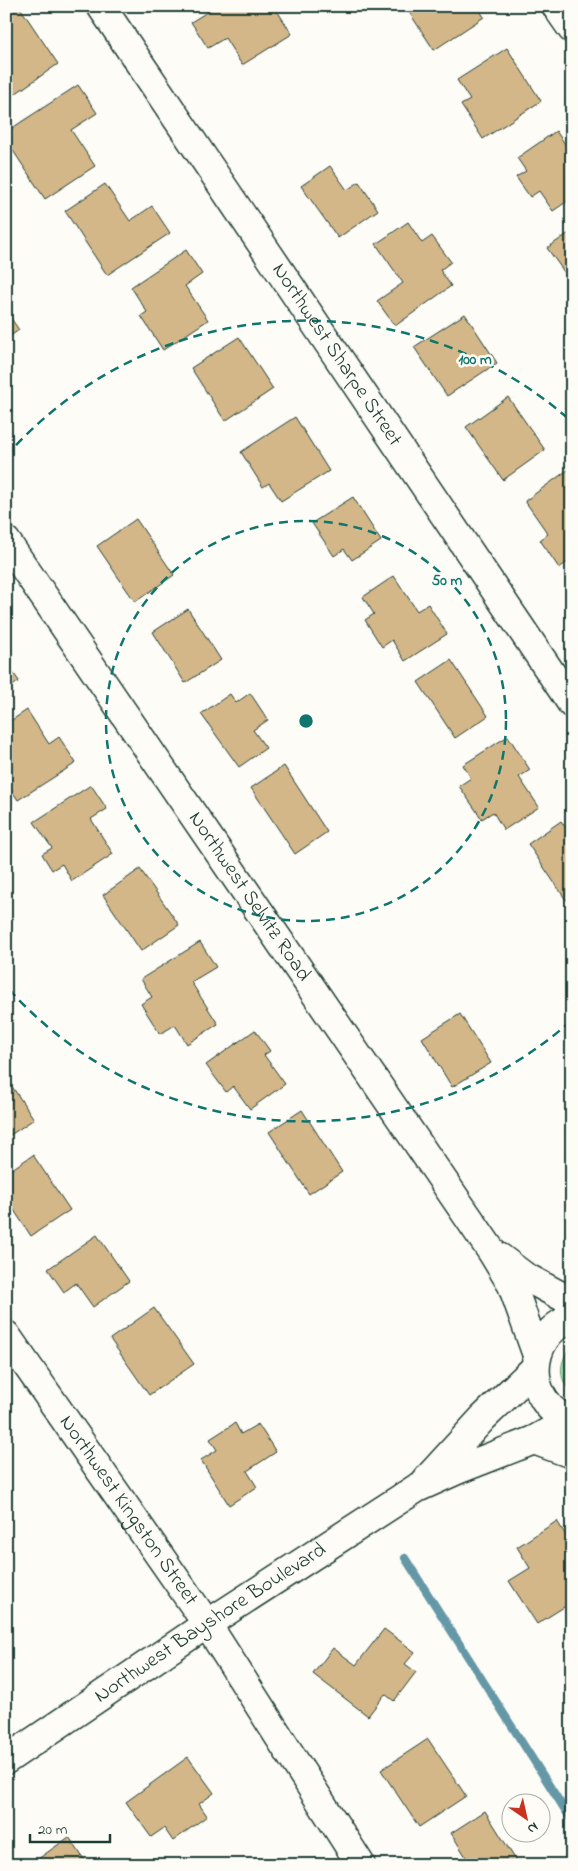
<svg xmlns="http://www.w3.org/2000/svg" width="578" height="1871" font-family="'Indie Flower',sans-serif">
  <style>
    .green { fill: #a4e5ae; stroke: #629171 }
    .lines { fill: none; stroke-linecap: round; stroke-linejoin: round }
    .stream { stroke: #6598a7; stroke-width: 8 }
    .building { fill: #d4b789; stroke: #1f3d34 }
    .minor-casing { stroke: #1f3d34; stroke-width: 31 }
    .major-casing { stroke: #1f3d34; stroke-width: 31 }
    .minor { stroke: #fdfcf7; stroke-width: 28 }
    .major { stroke: #fdfcf7; stroke-width: 28 }
    .ring { fill: none; stroke: #0f766e; stroke-width: 2.5; stroke-dasharray: 9 6 }
    .labels { text-anchor: middle; dominant-baseline: central; stroke-width: 5; stroke-linejoin: round; paint-order: stroke }
    .street-label { font-size: 21px; fill: #1f3d34; stroke: #fdfcf7 }
    .centre { fill: #0f766e; stroke: #fdfcf7; stroke-width: 2.5 }
    .ring-label { font-size: 15px; text-anchor: middle; font-weight: bold; fill: #0f766e; stroke: #fdfcf7; stroke-width: 5; stroke-linejoin: round; paint-order: stroke }
  </style>
  <rect width="100%" height="100%" fill="#fdfcf7"/>
  <filter id="ink" filterUnits="userSpaceOnUse"><feTurbulence type="fractalNoise" baseFrequency=".02" numOctaves="2"/><feDisplacementMap in="SourceGraphic" scale="10" xChannelSelector="R" yChannelSelector="G"/><feConvolveMatrix kernelMatrix="1 2 1 2 8 2 1 2 1" color-interpolation-filters="sRGB"/></filter>
  <g filter="url(#ink)">
    <path class="green" d="M572,1346V1393C557,1379 559,1360 572,1346Z"/>
    <g class="lines">
      <polyline class="stream" points="405,1558 572,1821"/>
    </g>
    <g class="building">
      <polygon points="15,6 19,6 58,64 12,96 6,88 6,12"/>
      <polygon points="217,6 274,6 292,34 242,65 225,38 208,48 191,22"/>
      <polygon points="405,6 477,6 484,17 434,50"/>
      <polygon points="507,48 541,101 483,139 461,105 470,100 457,80"/>
      <polygon points="78,85 97,113 71,130 95,166 45,199 6,140 6,132"/>
      <polygon points="556,131 572,154 572,198 553,211 539,191 530,197 516,177 526,171 517,158"/>
      <polygon points="330,166 347,190 359,182 378,210 338,238 301,186"/>
      <polygon points="105,184 130,221 152,206 170,233 107,275 65,211"/>
      <polygon points="408,222 422,243 432,236 451,262 440,270 451,286 395,326 377,301 403,283 376,244"/>
      <polygon points="572,231 572,283 547,248"/>
      <polygon points="186,250 202,274 185,286 208,320 163,350 141,316 147,312 131,287"/>
      <polygon points="6,311 19,330 6,339"/>
      <polygon points="465,314 497,363 447,396 414,347"/>
      <polygon points="239,337 273,389 225,421 191,368"/>
      <polygon points="508,397 545,450 503,480 466,427"/>
      <polygon points="295,417 329,471 281,501 269,483 263,487 241,452"/>
      <polygon points="569,469 572,473 572,559 559,568 540,540 548,534 525,501"/>
      <polygon points="353,497 381,541 352,560 344,549 334,556 312,523"/>
      <polygon points="136,519 174,575 135,602 97,546"/>
      <polygon points="394,576 417,611 428,604 447,634 405,661 392,640 382,647 365,620 374,614 363,597"/>
      <polygon points="188,609 221,660 185,683 153,632"/>
      <polygon points="451,660 488,716 455,738 418,682"/>
      <polygon points="6,663 19,681 6,691"/>
      <polygon points="250,693 268,720 253,730 266,748 239,767 201,714 230,694 236,703"/>
      <polygon points="27,710 49,744 59,737 76,763 18,800 6,782 6,724"/>
      <polygon points="508,736 530,770 519,777 539,807 504,830 493,812 482,819 459,786 471,778 463,765"/>
      <polygon points="284,766 327,832 295,854 251,788"/>
      <polygon points="91,785 107,809 91,819 113,854 72,881 62,864 52,870 42,854 52,848 34,822"/>
      <polygon points="561,821 572,836 572,896 566,900 528,844"/>
      <polygon points="140,869 179,925 141,951 103,895"/>
      <polygon points="200,942 216,967 191,982 218,1024 187,1044 175,1025 160,1034 141,1004 152,997 141,979"/>
      <polygon points="460,1014 491,1063 452,1087 422,1038"/>
      <polygon points="255,1030 270,1051 264,1055 285,1084 250,1109 233,1086 226,1092 206,1065"/>
      <polygon points="13,1088 34,1119 6,1138 6,1093"/>
      <polygon points="302,1110 342,1172 309,1194 269,1132"/>
      <polygon points="33,1155 70,1210 31,1236 6,1198 6,1173"/>
      <polygon points="97,1235 129,1281 93,1307 76,1283 64,1292 48,1269"/>
      <polygon points="154,1308 194,1364 149,1395 110,1339"/>
      <polygon points="235,1423 241,1434 258,1424 276,1452 247,1471 257,1487 229,1505 201,1460 217,1450 210,1439"/>
      <polygon points="557,1521 572,1545 572,1602 537,1624 509,1581 530,1568 517,1547"/>
      <polygon points="384,1629 415,1652 405,1664 416,1672 394,1701 385,1694 368,1716 313,1674 333,1648 356,1665"/>
      <polygon points="428,1739 466,1796 419,1827 381,1770"/>
      <polygon points="188,1757 214,1793 199,1804 207,1816 173,1841 164,1828 151,1837 126,1802"/>
      <polygon points="485,1811 519,1865 471,1865 451,1833"/>
      <polygon points="69,1837 88,1865 31,1865 31,1864"/>
    </g>
    <g class="lines">
      <defs>
        <g id="minor">
          <path id="s1" d="M101,6L572,704"/>
          <polyline points="556,6 572,29"/>
          <path id="s2" d="M6,541L492,1252L512,1285L537,1355"/>
          <polyline points="499,1257 524,1276 572,1302"/>
          <path id="s3" d="M6,1335L207,1624L361,1865"/>
          <polyline points="534,1440 572,1454"/>
        </g>
        <g id="major">
          <path d="M572,1318C524,1335 523,1405 572,1421"/>
          <polyline points="429,1477 483,1418 534,1369"/>
          <path id="s4" d="M6,1760L207,1624L417,1488L457,1470L534,1440L570,1420"/>
        </g>
      </defs>
      <use href="#minor" class="minor-casing"/>
      <use href="#major" class="major-casing"/>
      <use href="#minor" class="minor"/>
      <use href="#major" class="major"/>
    </g>
  </g>
  <g class="ring">
    <circle cx="306" cy="721" r="200"/>
    <path d="M571 1021A400 400 0 0 1 6 986M6 456A400 400 0 0 1 571 421"/>
  </g>
  <g class="labels">
    <g class="street-label">
      <text stroke="none"><textPath href="#s1" startOffset="421">Northwest Sharpe Street</textPath></text>
      <text stroke="none"><textPath href="#s2" startOffset="431">Northwest Selvitz Road</textPath></text>
      <text stroke="none"><textPath href="#s3" startOffset="214">Northwest Kingston Street</textPath></text>
      <text stroke="none"><textPath href="#s4" startOffset="246">Northwest Bayshore Boulevard</textPath></text>
    </g>
  </g>
  <circle cx="306" cy="721" r="8" class="centre"/>
  <g class="ring-label">
    <text x="475" y="364">100 m</text>
    <text x="447" y="585">50 m</text>
  </g>
  <rect width="578" height="1871" fill="none" stroke="#fdfcf7" stroke-width="25"/>
  <rect x="12" y="12" width="553" height="1846" fill="none" stroke="#1f3d34" stroke-width="2" filter="url(#ink)"/>
  <g transform="translate(526 1818) rotate(146)"><circle r="24" fill="#fdfcf7" stroke="#a4b0a9"/>
  <path d="M0-4L9 19L0 12L-9 19Z" fill="#c8321e"/>
  <text y="-8" font-size="14" font-weight="bold" text-anchor="middle" fill="#1f3d34">N</text>
  </g>
  <path d="M30 1834v8h80v-8" fill="none" stroke="#1f3d34" stroke-width="2.5"/>
  <text x="38" y="1834" font-size="15" fill="#1f3d34" stroke="#fdfcf7" stroke-width="4" paint-order="stroke">20 m</text>
</svg>
